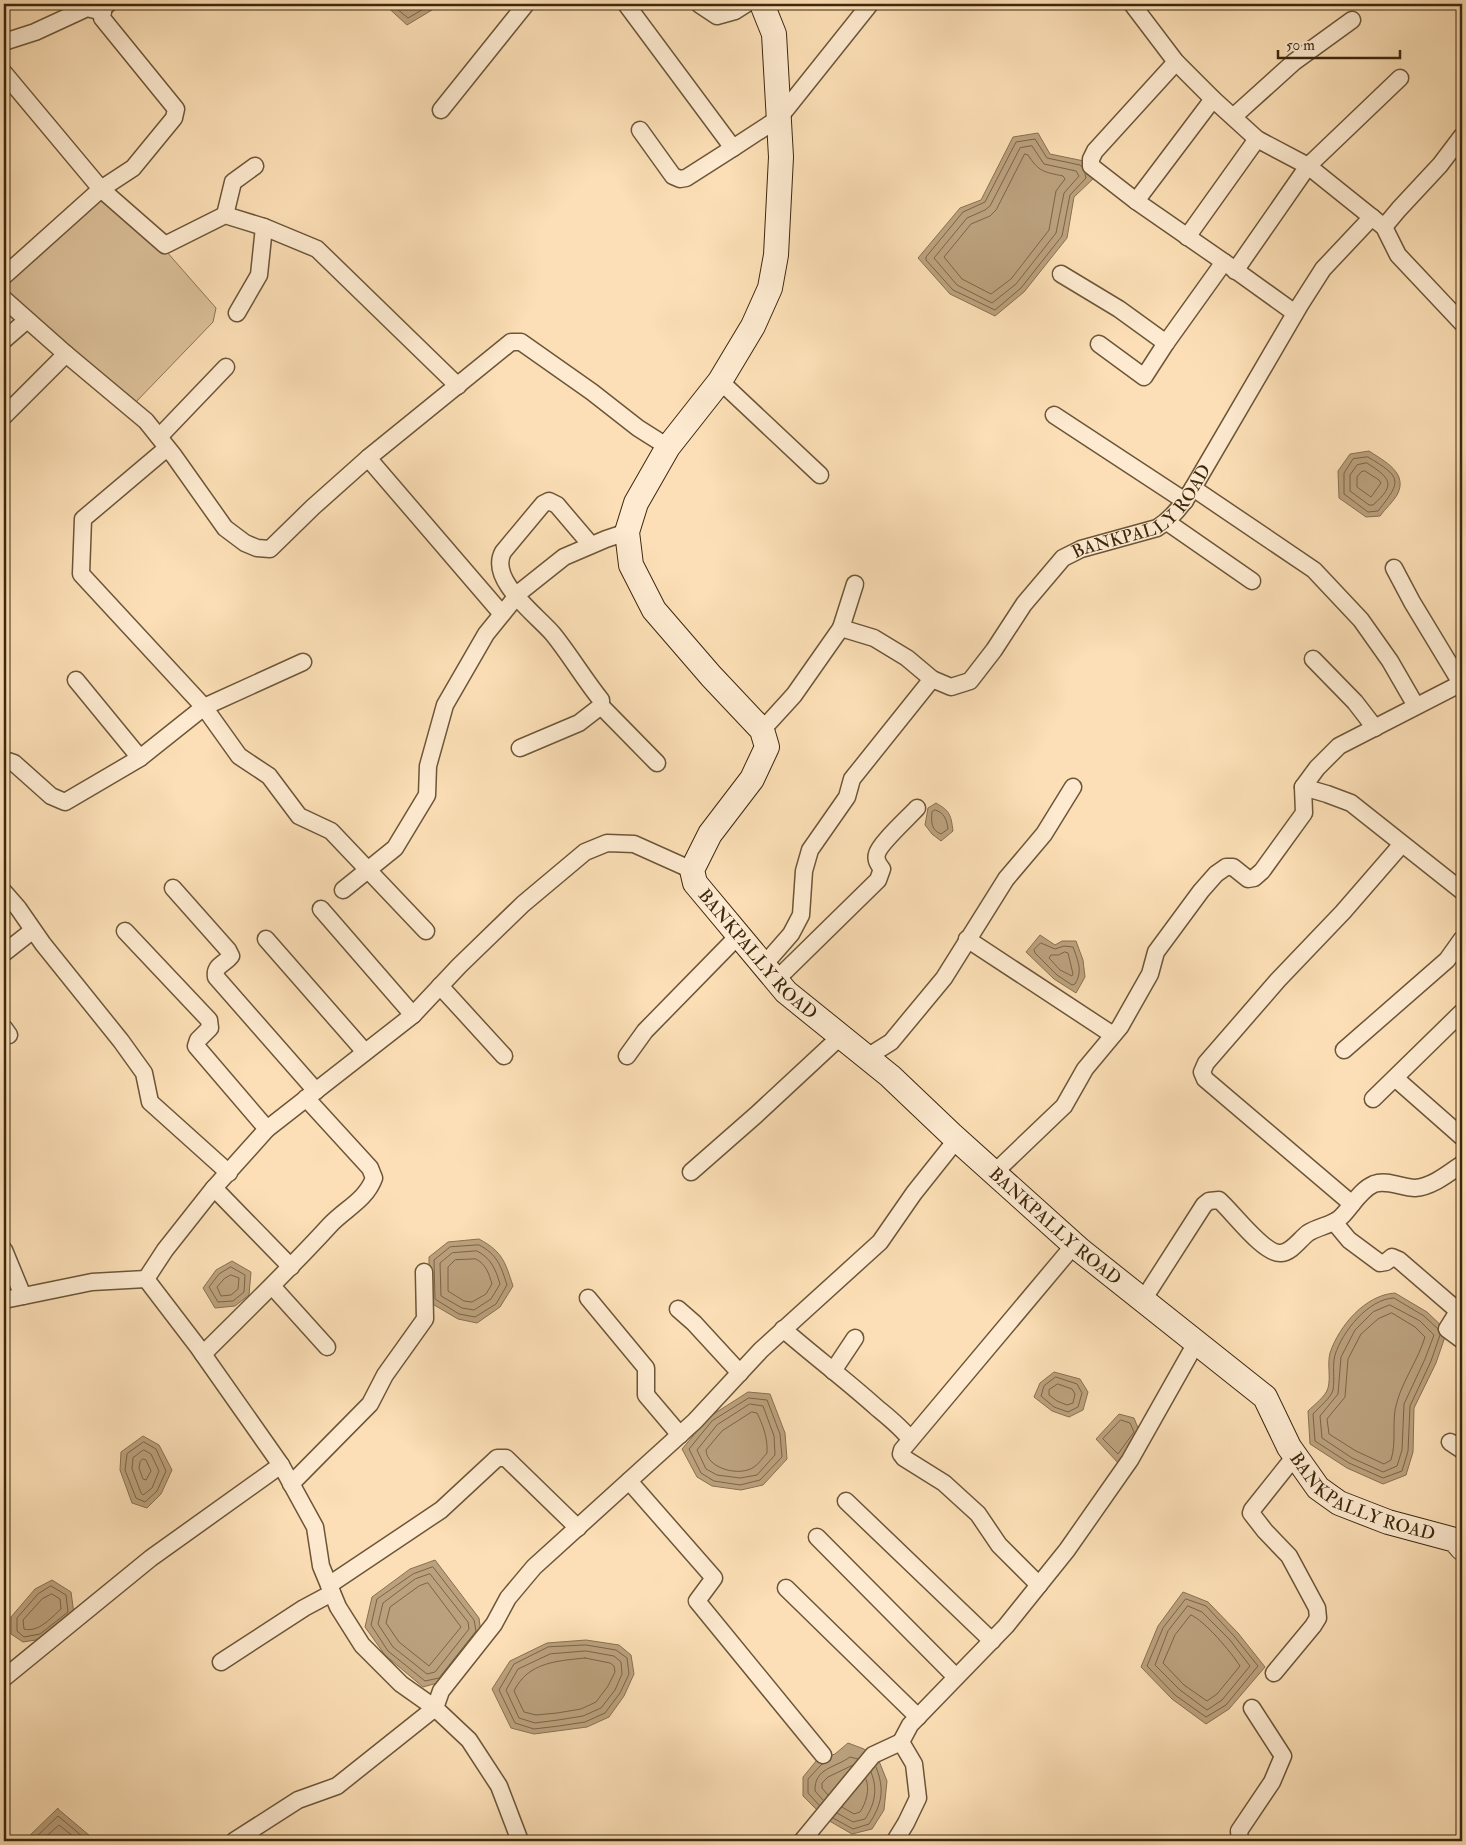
<svg xmlns="http://www.w3.org/2000/svg" width="1466" height="1845" font-family="'IM FELL Double Pica',serif">
  <style>
    .green { fill: #dbc099; stroke: #8c7454 }
    .water { fill: #bba17d; stroke: #887151 }
    .lines { fill: none; stroke-linecap: round; stroke-linejoin: round }
    .shore { stroke: #7c6446; stroke-width: 1 }
    .street-casing { stroke: #6c5638; stroke-width: 19 }
    .secondary-casing { stroke: #3c280e; stroke-width: 26 }
    .street { stroke: #fdead0; stroke-width: 16 }
    .secondary { stroke: #fdead0; stroke-width: 24 }
    .labels { text-anchor: middle; dominant-baseline: central; stroke-width: 4; stroke-linejoin: round; paint-order: stroke }
    .street-label { font-size: 18px; fill: #3c280e; stroke: #fdead0 }
  </style>
  <rect width="100%" height="100%" fill="#fcdfb6"/>
  <filter id="stains"><feTurbulence type="fractalNoise" baseFrequency=".004" numOctaves="4"/><feColorMatrix values="0 0 0 0 .2 0 0 0 0 .09 0 0 0 0 .02 0 0 0 .5 -.17"/></filter>
  <radialGradient id="worn" r=".72"><stop offset=".6" stop-color="#630" stop-opacity="0"/><stop offset="1" stop-color="#630" stop-opacity=".3"/></radialGradient>
  <polygon class="green" points="101,196 166,251 216,308 213,322 134,404 4,294 4,282"/>
  <g class="water">
    <polygon points="384,4 442,4 407,25"/>
    <polygon points="1038,133 1050,154 1084,161 1094,178 1074,197 1067,238 1024,292 995,316 950,294 918,258 960,208 981,200 1013,137"/>
    <path d="M1369,451C1384,461 1409,473 1397,495C1393,502 1385,509 1380,516L1366,517L1339,498L1338,471L1350,454Z"/>
    <path d="M936,803C950,811 951,815 953,831L941,841L932,834L925,825L928,808Z"/>
    <polygon points="1040,935 1055,945 1062,941 1076,941 1083,960 1085,977 1076,993 1054,979 1026,952"/>
    <path d="M479,1239C503,1252 505,1262 513,1286L500,1307L477,1323L458,1319L429,1302V1257L448,1242Z"/>
    <polygon points="232,1261 251,1272 249,1295 235,1306 215,1308 203,1288 216,1270"/>
    <path d="M1395,1293L1427,1312L1447,1331L1436,1363L1414,1408L1413,1452L1406,1475L1383,1484L1347,1468L1310,1444L1308,1411C1314,1405 1326,1396 1328,1388C1331,1377 1327,1364 1330,1353C1339,1326 1365,1295 1395,1293Z"/>
    <polygon points="1054,1372 1080,1379 1088,1392 1083,1410 1069,1417 1052,1411 1034,1397 1040,1383"/>
    <polygon points="748,1392 770,1394 785,1433 787,1459 763,1485 741,1490 712,1486 697,1477 682,1449 709,1417"/>
    <polygon points="1119,1414 1134,1418 1140,1433 1119,1464 1096,1439"/>
    <polygon points="143,1436 159,1445 172,1470 161,1494 147,1508 132,1503 120,1470 121,1452"/>
    <polygon points="435,1560 479,1618 481,1633 441,1682 423,1687 385,1655 365,1627 372,1597 410,1569"/>
    <polygon points="52,1580 71,1592 74,1614 42,1639 23,1642 11,1634 11,1617 35,1589"/>
    <polygon points="1183,1592 1208,1602 1238,1633 1265,1667 1229,1709 1206,1724 1172,1699 1141,1667 1158,1626"/>
    <polygon points="586,1640 619,1645 631,1655 634,1674 624,1696 609,1717 587,1727 534,1734 511,1728 492,1689 510,1661 547,1643"/>
    <polygon points="848,1743 864,1749 879,1761 887,1781 884,1810 872,1829 852,1834 826,1819 803,1796 803,1777 817,1760 835,1754"/>
    <polygon points="58,1808 58,1809 96,1841 24,1841"/>
  </g>
  <g class="lines">
    <g class="shore">
      <polyline points="391,4 408,18 432,4"/>
      <polygon points="1032,146 1044,164 1076,171 1079,176 1064,193 1056,233 1016,284 992,303 957,285 934,258 967,218 985,210 990,206 1020,148"/>
      <path d="M1025,154L1028,155C1039,172 1044,172 1063,176L1065,179L1056,191L1049,230L1011,279L991,294L962,279L944,257L971,224L990,216L996,210Z"/>
      <polyline points="1082,167 1080,165 1047,158 1035,139 1016,142 985,202 963,212 926,257 926,260 953,290 995,310 1021,288 1062,236 1070,195 1086,178 1085,174"/>
      <path d="M1368,457C1401,477 1403,480 1378,511L1368,512L1344,494V473L1353,459Z"/>
      <path d="M1367,463C1390,478 1397,484 1373,505H1369L1350,491V475L1357,465Z"/>
      <polygon points="1365,471 1379,480 1381,483 1371,497 1357,487 1357,477 1361,472"/>
      <path d="M935,810C944,812 947,820 948,829L941,834C931,830 931,822 932,812Z"/>
      <path d="M1041,943L1055,949L1064,946L1073,947C1078,961 1083,971 1075,984L1072,985L1057,975L1035,953L1034,950Z"/>
      <polygon points="1065,952 1068,953 1073,974 1072,976 1060,970 1049,958 1051,955 1058,955"/>
      <path d="M479,1245C497,1254 501,1266 507,1285L496,1304L475,1317L459,1314L435,1299L434,1260L450,1247Z"/>
      <path d="M477,1251C491,1258 496,1270 500,1284L491,1299L474,1310L462,1308L441,1296L440,1263L452,1253Z"/>
      <path d="M476,1259C486,1264 489,1274 492,1284L486,1294L472,1302L464,1301L448,1291V1267L455,1260Z"/>
      <polygon points="231,1267 245,1275 244,1292 233,1301 218,1302 209,1287 219,1274"/>
      <polygon points="231,1275 239,1278 238,1289 231,1295 221,1296 217,1287 224,1279"/>
      <polygon points="1390,1305 1420,1321 1434,1335 1425,1359 1404,1404 1402,1450 1397,1466 1383,1472 1352,1458 1322,1438 1320,1416 1338,1394 1341,1357 1355,1330 1373,1312"/>
      <path d="M1392,1313L1415,1327L1425,1337C1418,1360 1403,1380 1397,1402C1391,1420 1397,1441 1391,1460L1384,1464L1356,1451L1329,1434L1327,1419L1345,1397L1348,1359L1361,1334L1378,1319Z"/>
      <path d="M1438,1329L1424,1316L1394,1298C1368,1299 1342,1332 1335,1355C1332,1366 1335,1378 1333,1390C1331,1398 1319,1407 1313,1414L1315,1441L1349,1463L1383,1478L1402,1471L1408,1451L1410,1406L1431,1361L1440,1335"/>
      <polygon points="1056,1377 1077,1384 1082,1393 1078,1407 1068,1412 1054,1407 1041,1396 1044,1386"/>
      <polygon points="1058,1384 1072,1389 1075,1394 1073,1403 1067,1405 1057,1401 1049,1395 1049,1390"/>
      <polygon points="749,1398 767,1400 780,1434 782,1457 760,1480 740,1485 714,1481 701,1473 689,1449 712,1421"/>
      <polygon points="750,1404 763,1406 774,1436 775,1455 757,1475 740,1478 717,1475 706,1469 697,1450 717,1425"/>
      <path d="M752,1412L757,1413C763,1425 768,1439 767,1453C763,1457 759,1464 754,1467C740,1477 707,1469 706,1450L722,1431Z"/>
      <polygon points="1121,1420 1130,1423 1134,1432 1118,1454 1103,1439"/>
      <polygon points="144,1442 156,1449 166,1471 157,1491 145,1502 136,1498 125,1470 127,1454"/>
      <polygon points="144,1450 151,1454 159,1471 152,1488 143,1495 141,1493 132,1469 133,1458"/>
      <polygon points="143,1459 146,1460 151,1471 146,1480 143,1479 139,1468 140,1462"/>
      <polygon points="433,1567 474,1620 476,1631 439,1678 425,1681 388,1651 371,1625 377,1599 413,1574"/>
      <polygon points="430,1574 468,1622 469,1629 435,1672 427,1674 393,1647 378,1624 383,1603 415,1579"/>
      <polygon points="428,1583 461,1627 429,1666 399,1642 386,1623 390,1607 419,1586"/>
      <polygon points="51,1586 66,1595 68,1612 40,1634 24,1637 17,1631 17,1618 38,1594"/>
      <path d="M52,1594L60,1599L61,1609C51,1618 38,1633 24,1629L23,1620L42,1599Z"/>
      <polygon points="1186,1599 1206,1606 1234,1636 1258,1666 1226,1705 1206,1717 1175,1695 1147,1666 1163,1628"/>
      <polygon points="1188,1606 1202,1612 1230,1640 1250,1666 1222,1700 1207,1710 1180,1690 1155,1665 1168,1631"/>
      <path d="M1191,1615C1205,1621 1231,1652 1240,1666L1217,1694L1207,1701L1184,1685L1163,1663L1175,1635Z"/>
      <polygon points="586,1645 616,1650 627,1658 629,1674 620,1693 605,1713 585,1722 559,1726 534,1729 515,1723 499,1690 514,1664 548,1647"/>
      <polygon points="586,1651 614,1656 621,1662 622,1674 615,1690 601,1708 583,1716 558,1720 535,1723 519,1718 506,1690 518,1669 550,1654"/>
      <path d="M585,1658L610,1663L614,1666L615,1672L608,1686L596,1702L581,1709L557,1713L536,1715L524,1712L514,1691C528,1662 557,1661 585,1658Z"/>
      <polyline points="828,1795 822,1788 822,1783 828,1777 853,1765"/>
      <path d="M823,1800L815,1791C814,1768 835,1768 850,1757L858,1759"/>
      <polyline points="819,1805 808,1793 808,1779 822,1764"/>
      <path d="M842,1807L854,1814L860,1812C866,1803 870,1790 866,1779"/>
      <path d="M837,1813L853,1822L865,1819C875,1804 878,1789 871,1772"/>
      <path d="M833,1818L853,1829L869,1824C882,1804 885,1790 876,1767"/>
      <polyline points="32,1841 58,1816 88,1841"/>
      <polyline points="41,1841 59,1825 79,1841"/>
    </g>
    <defs>
      <g id="street">
        <polyline points="626,4 733,148 779,118 870,4"/>
        <polyline points="699,4 717,16 735,11 746,4"/>
        <polyline points="1132,4 1176,62 1213,99 1257,139 1308,166 1384,227 1398,255 1462,323"/>
        <polyline points="4,42 35,32 87,8 103,12"/>
        <polyline points="1176,62 1095,151 1091,159 1091,166 1136,201 1224,262"/>
        <polyline points="4,73 101,189 165,245 225,215 264,227 317,249 458,386"/>
        <polyline points="441,110 526,4"/>
        <polyline points="1233,117 1294,62 1352,20"/>
        <polyline points="640,130 673,176 680,179 686,178 733,148"/>
        <polyline points="1136,201 1213,99"/>
        <polyline points="225,215 233,182 255,166"/>
        <polyline points="1384,227 1399,209 1440,165 1462,136"/>
        <polyline points="1187,237 1257,139"/>
        <polyline points="1235,271 1308,166 1400,78"/>
        <polyline points="1061,274 1119,309 1166,343"/>
        <polyline points="4,276 101,189 133,168 174,118 176,109 102,18 103,7 108,4"/>
        <polyline points="4,299 66,354 146,421 174,456 225,528 245,543 257,548 270,549 313,507 368,458 511,342 521,342 592,392 638,428 668,447"/>
        <polyline points="237,313 259,275 264,227"/>
        <polyline points="4,340 27,320"/>
        <polyline points="1099,344 1144,377 1166,343 1224,262 1295,313"/>
        <polyline points="720,381 820,475"/>
        <polyline points="1054,415 1185,501"/>
        <polyline points="4,416 66,354"/>
        <polyline points="159,437 226,367"/>
        <polyline points="167,448 83,519 81,574 204,707 239,756 269,776 299,816 331,831 426,931"/>
        <polyline points="368,458 502,614"/>
        <polyline points="1193,488 1314,570 1361,620 1390,661 1416,706"/>
        <polyline points="1167,522 1252,581"/>
        <polyline points="1394,568 1412,602 1461,683"/>
        <polyline points="841,628 855,584"/>
        <polyline points="1313,659 1355,702 1375,728"/>
        <polyline points="76,680 140,758"/>
        <polyline points="601,706 657,763"/>
        <path id="s1" d="M762,730L794,695L841,628L874,638L907,658L932,679L951,687L970,681L994,650L1024,604L1063,558L1081,549L1157,528C1173,518 1184,503 1193,488L1300,305L1323,269L1372,217"/>
        <path d="M520,748L579,723L601,706V700C584,679 570,655 553,634C537,615 488,580 503,552L543,504L549,501L557,505L591,545"/>
        <polyline points="4,763 8,761 14,763 51,796 65,802 140,758 204,707 303,662"/>
        <polyline points="1303,787 1327,794 1351,803 1462,891"/>
        <path d="M173,888L228,950L231,956C225,964 214,965 216,977L316,1091"/>
        <polyline points="343,890 395,848 427,795 428,766 445,705 486,634 520,592 564,557 606,539 627,532"/>
        <polyline points="4,892 18,908 43,944 121,1041 144,1073 150,1102 229,1173"/>
        <polyline points="321,909 413,1015"/>
        <polyline points="125,931 209,1020 210,1028 198,1040 196,1046 267,1129"/>
        <polyline points="266,939 365,1052"/>
        <polyline points="967,939 1113,1035"/>
        <polyline points="4,953 32,931"/>
        <polyline points="763,966 791,934 801,915 804,871 810,850 847,797 852,779 932,679"/>
        <path d="M776,980L878,880L882,869C879,865 875,860 877,854C879,844 909,817 917,808"/>
        <polyline points="440,986 504,1056"/>
        <polyline points="4,1028 9,1035"/>
        <polyline points="1344,1050 1447,960 1462,939"/>
        <polyline points="627,1056 645,1031 738,936"/>
        <polyline points="867,1057 891,1042 944,978 1006,879 1044,834 1073,787"/>
        <polyline points="1395,1078 1462,1137"/>
        <polyline points="1373,1099 1462,1012"/>
        <polyline points="691,1172 756,1115 841,1036"/>
        <polyline points="994,1173 1064,1106 1085,1069 1120,1027 1150,974 1156,952 1201,891 1216,874 1226,867 1233,867 1248,879 1254,878 1262,871 1304,813 1303,787 1317,768 1339,746 1462,683"/>
        <polyline points="214,1188 291,1267"/>
        <polyline points="1352,1204 1205,1079 1202,1072 1206,1063 1278,980 1343,912 1402,844"/>
        <polyline points="1334,1222 1349,1240 1380,1263 1386,1262 1392,1257 1399,1260 1457,1310 1457,1313 1447,1329 1462,1340"/>
        <polyline points="4,1250 23,1296"/>
        <polyline points="146,1279 165,1250 214,1188 267,1129 413,1015 459,966 523,904 585,852 607,843 634,844 692,870"/>
        <polyline points="146,1279 198,1347 281,1465 315,1527 321,1566 338,1607 362,1645 401,1684 435,1708 469,1740 499,1786 520,1841"/>
        <polyline points="272,1286 327,1347"/>
        <polyline points="588,1298 646,1368 646,1395 680,1435"/>
        <polyline points="4,1300 92,1282 146,1279"/>
        <path d="M1143,1300L1204,1205L1209,1201L1219,1200C1232,1211 1264,1255 1281,1253C1292,1252 1300,1239 1308,1233C1319,1226 1334,1225 1342,1216C1352,1206 1360,1190 1374,1184C1387,1179 1402,1188 1415,1188C1432,1187 1449,1173 1462,1164"/>
        <polyline points="678,1309 694,1323 740,1373"/>
        <path d="M783,1329C814,1356 846,1380 876,1407C888,1417 901,1427 910,1439"/>
        <path d="M203,1354C246,1311 289,1270 330,1225C345,1209 366,1200 374,1178L370,1168L306,1098"/>
        <polyline points="833,1371 855,1338"/>
        <polyline points="1450,1442 1462,1450"/>
        <polyline points="629,1481 714,1578 697,1601 823,1755"/>
        <polyline points="291,1484 370,1404 385,1375 425,1319 424,1272"/>
        <polyline points="846,1501 992,1641"/>
        <polyline points="817,1537 956,1677"/>
        <polyline points="329,1585 441,1510 497,1458 506,1458 578,1528"/>
        <polyline points="1039,1585 999,1545 978,1514 944,1483 904,1458 901,1454 902,1450 1074,1245"/>
        <polyline points="786,1588 918,1717"/>
        <polyline points="221,1662 304,1608 332,1593"/>
        <polyline points="1274,1673 1313,1626 1318,1618 1317,1608 1289,1556 1265,1531 1251,1513 1252,1510 1295,1456"/>
        <polyline points="4,1678 151,1558 281,1465"/>
        <polyline points="234,1841 298,1800 337,1786 435,1708 441,1691 494,1624 508,1598 534,1567 695,1421 761,1350 880,1242 914,1193 957,1139"/>
        <polyline points="802,1841 873,1755 901,1742"/>
        <polyline points="895,1841 906,1823 918,1798 914,1764 901,1742 910,1725 1006,1626 1067,1550 1130,1460 1196,1343"/>
        <polyline points="1240,1841 1239,1831 1272,1782 1283,1756 1252,1708"/>
      </g>
      <g id="secondary">
        <path id="s2" d="M762,4L774,34L781,157L776,255L770,288L753,326L720,381L668,447L636,503L627,532L631,565L654,610L711,676L762,730L767,747L752,779L710,834L692,870L695,883L786,992L890,1076L952,1135L1080,1250L1265,1397L1289,1447L1318,1488L1339,1503L1388,1522L1455,1540L1462,1548"/>
      </g>
    </defs>
    <use href="#street" class="street-casing"/>
    <use href="#secondary" class="secondary-casing"/>
    <use href="#street" class="street"/>
    <use href="#secondary" class="secondary"/>
  </g>
  <g class="labels">
    <g class="street-label">
      <text stroke="none"><textPath href="#s1" startOffset="525">BANKPALLY ROAD</textPath></text>
      <text stroke="none"><textPath href="#s2" startOffset="1088">BANKPALLY ROAD</textPath></text>
      <text stroke="none"><textPath href="#s2" startOffset="1492">BANKPALLY ROAD</textPath></text>
      <text stroke="none"><textPath href="#s2" startOffset="1911">BANKPALLY ROAD</textPath></text>
    </g>
  </g>
  <rect width="1466" height="1845" fill="none" stroke="#fcdfb6" stroke-width="20"/>
  <rect x="5" y="5" width="1456" height="1835" fill="none" stroke="#3c280e" stroke-width="2.5"/>
  <rect x="10" y="10" width="1446" height="1825" fill="none" stroke="#3c280e"/>
  <path d="M1278 50v8h122v-8" fill="none" stroke="#3c280e" stroke-width="2.5"/>
  <text x="1286" y="50" font-size="15" fill="#3c280e" stroke="#fdead0" stroke-width="4" paint-order="stroke">50 m</text>
  <rect width="100%" height="100%" filter="url(#stains)"/>
  <rect width="100%" height="100%" fill="url(#worn)"/>
</svg>
